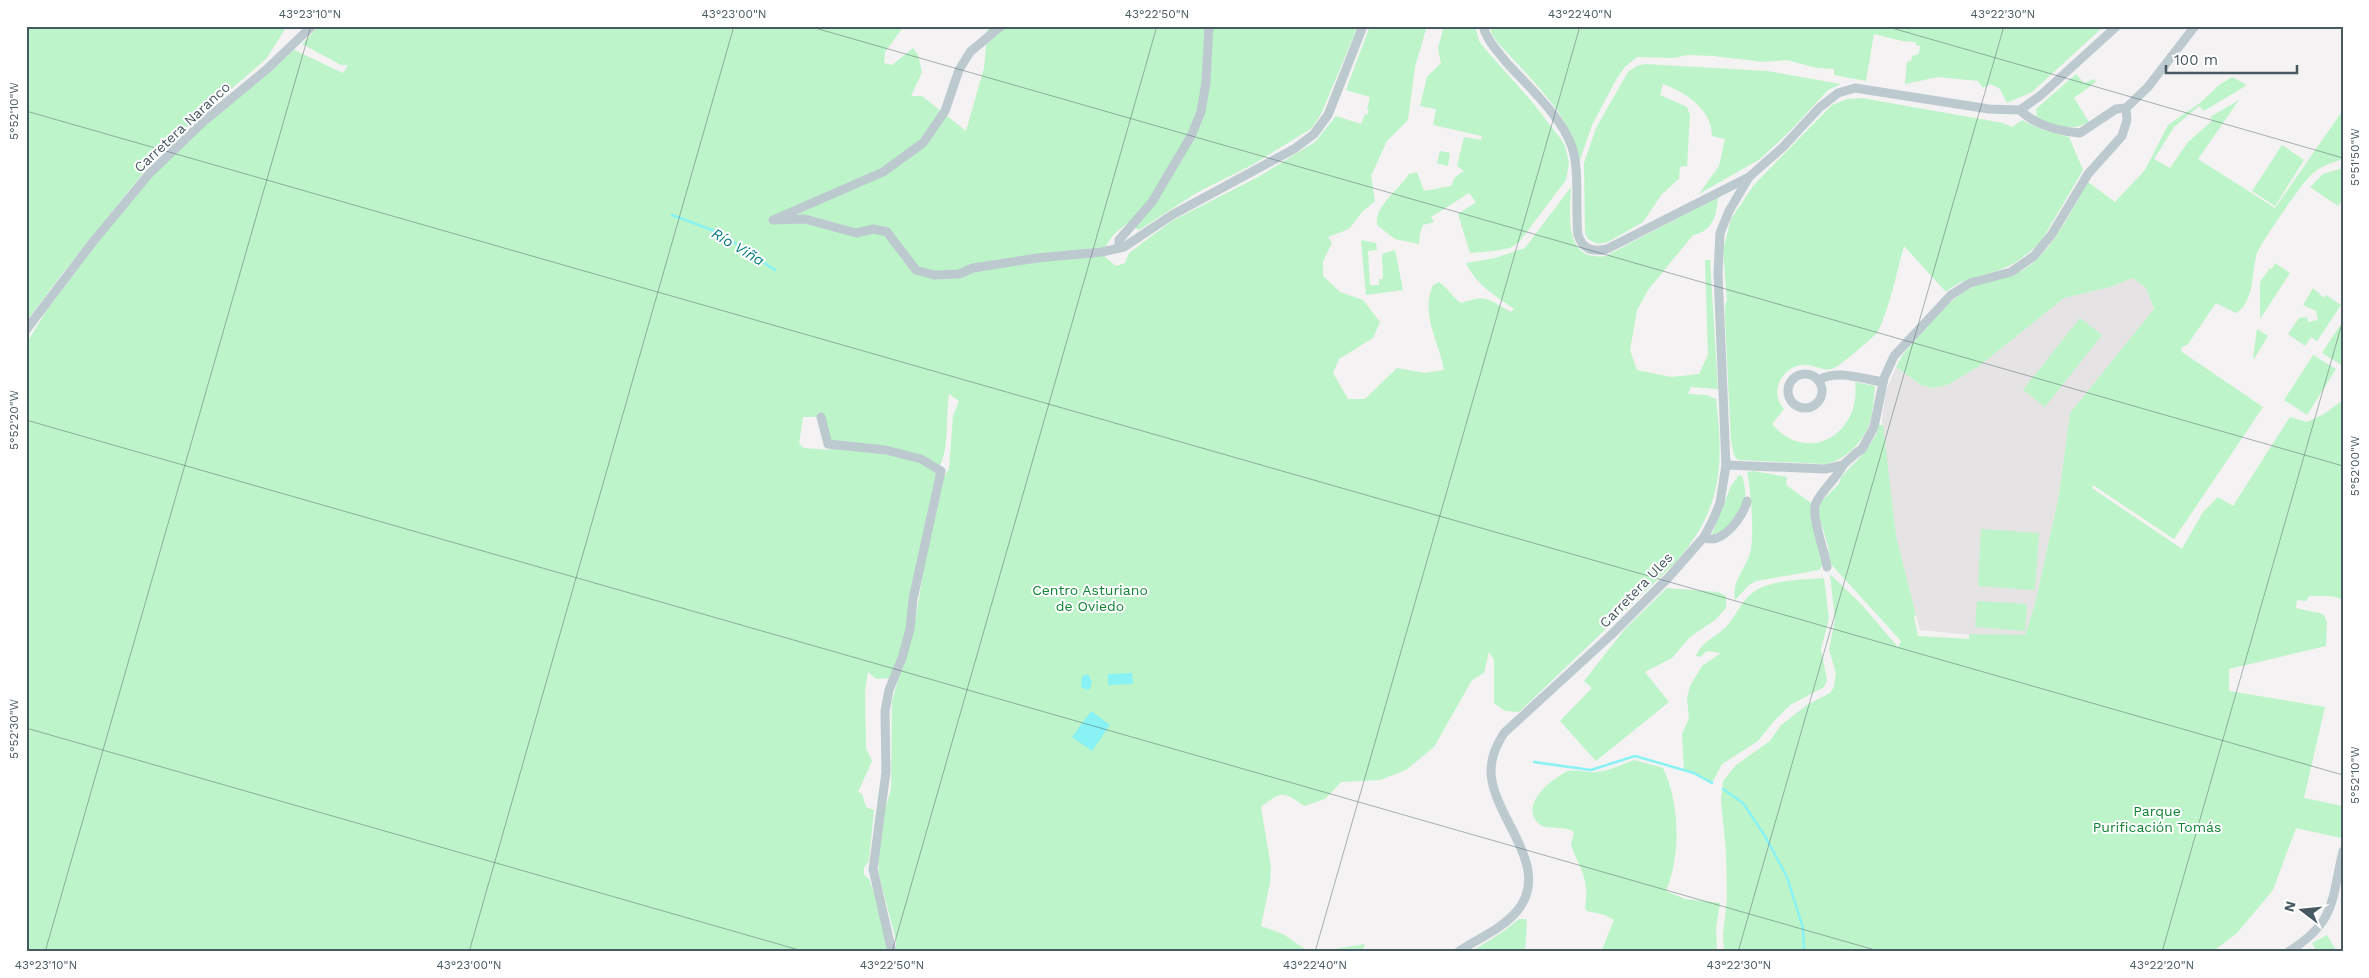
<svg xmlns="http://www.w3.org/2000/svg" width="2369" height="978" font-family="'Work Sans',sans-serif">
  <style>
    .education { fill: #e5e3e4 }
    .green { fill: #bef4c9; fill-rule: evenodd }
    .water { fill: #88f2f4 }
    .lines { fill: none; stroke-linecap: round; stroke-linejoin: round }
    .stream { stroke: #88f2f4; stroke-width: 2.5 }
    .street { stroke: #bccacf; stroke-width: 9 }
    .ticks { fill: none; stroke: #485a61; stroke-width: 1; stroke-opacity: 0.45 }
    .labels { text-anchor: middle; dominant-baseline: central; stroke-width: 4; stroke-linejoin: round; paint-order: stroke }
    .street-label { font-size: 14px; fill: #485a61; stroke: #fff }
    .park-label { font-size: 14px; fill: #0f8534; stroke: #fff }
    .water-label { font-size: 15px; font-style: italic; fill: #067e80; stroke: #fff }
    .neatline { fill: none; stroke: #485a61; stroke-width: 2 }
    .ticks-label { font-size: 12px; text-anchor: middle; fill: #485a61 }
  </style>
  <rect width="100%" height="100%" fill="#f4f2f2"/>
  <polygon class="education" points="2133,278 2146,288 2154,310 2070,413 2059,495 2035,604 2025,635 1982,636 1920,630 1896,536 1882,420 1886,391 1896,367 1921,385 1933,388 1947,385 1978,367 2064,298 2110,287"/>
  <g class="green">
    <polygon points="26,26 287,26 266,59 164,147 62,274 26,322"/>
    <path d="M319,26H904L885,52L884,63L892,65L913,48L918,55L922,72L911,96H922L966,131L984,68L988,26H1358L1321,114L1312,128L1252,165L1198,192L1139,230L1128,223C1116,232 1104,241 1105,257L1116,266L1125,263L1129,253L1172,221L1260,176L1315,142L1336,116L1361,124L1365,114L1367,115L1369,110L1367,109L1370,97L1346,90L1370,26H1427L1415,67L1408,120L1387,141L1371,176L1375,201L1362,212L1349,229L1328,237L1332,243L1323,261V276L1340,292L1363,300L1380,322L1373,338L1339,359L1333,373L1348,399H1365L1397,368L1425,373L1444,370C1439,341 1420,314 1433,285L1439,282C1448,288 1452,297 1461,303C1488,294 1487,299 1511,312L1514,309C1495,295 1477,286 1466,263L1495,258L1525,248L1571,187C1570,215 1563,262 1606,256L1718,197C1717,215 1712,232 1693,235L1648,290L1637,310L1630,350L1637,370L1671,377L1699,374L1708,355L1705,260H1710L1718,389L1691,387L1688,394L1707,395L1716,399C1724,466 1722,509 1676,562L1519,712L1505,711L1494,703V660L1489,652L1484,673L1472,680L1434,747L1406,770L1380,780L1341,782L1325,799L1304,806C1283,791 1281,791 1261,807L1271,867L1270,883L1261,926L1283,934L1309,952H896V940L879,876L878,860L884,814L891,789L892,701L916,617L927,548L941,481L949,469L953,416L959,401L949,394C945,418 951,452 936,472L905,636L891,678L876,679L868,672L865,691L866,748L872,761L858,792L862,794L866,807L874,810L869,860L864,868V875L869,879L887,930L888,952H26V344L47,310L149,174L292,49L343,73L348,65H341L302,44ZM803,417H821L830,450L804,448L799,444Z"/>
    <path d="M1444,26H1475L1479,41L1486,50L1533,103L1560,138L1565,146L1569,163L1566,180L1519,242L1510,248L1494,251L1470,253L1458,214L1476,202L1469,193L1431,217L1434,222L1423,225L1420,233L1419,244L1395,239L1377,225C1374,206 1399,190 1409,174L1417,172L1424,191L1451,186L1455,177L1464,171L1457,166L1464,137L1481,140L1482,136L1433,125L1436,109L1420,106L1427,77L1441,63L1438,48Z"/>
    <path d="M1490,26H2104L2032,92L2007,103L2000,89L1991,84L1983,88L1978,81L1938,77L1905,84L1907,62L1911,61L1912,56L1919,54L1920,46L1916,45V42L1902,41L1874,34L1866,81L1834,75V69L1817,68L1787,60L1764,62L1713,56L1688,55L1673,58L1637,57L1625,67L1617,78L1592,125L1579,163C1573,115 1529,78 1499,44L1492,35Z"/>
    <path d="M1645,64L1767,71L1841,84L1828,90L1788,133L1760,159L1699,194L1719,166L1725,139L1712,136C1712,109 1685,92 1663,84L1660,95L1687,107L1690,115L1687,166L1680,167L1679,179L1662,194L1643,222L1608,242L1597,244L1588,239L1585,233L1584,163L1596,128L1628,72L1637,66Z"/>
    <path d="M2076,74L2084,83L2094,79L2096,82L2074,98L2089,122C2071,132 2056,126 2037,118L2036,109Z"/>
    <path d="M2232,77L2247,85L2204,111L2199,106L2174,127L2154,159L2170,168L2188,142L2213,120L2210,117L2239,100L2198,159L2275,208L2343,110V159C2331,163 2321,166 2312,174C2304,180 2260,244 2257,253C2251,272 2255,302 2236,313L2216,303L2188,344L2181,348L2182,352L2263,407L2174,539L2093,485L2092,488L2182,549L2203,512L2218,497L2233,506L2290,417L2307,422L2324,414L2343,400V599L2330,596H2309L2306,601L2297,600L2296,608L2323,614L2327,622L2326,646L2229,669V691L2325,707L2304,798L2343,806L2341,838L2296,828L2273,890L2237,933L2212,952H1724L1723,934L1727,899L1726,851L1721,801L1723,781L1736,765L1770,741L1781,725L1807,705L1830,693L1834,687L1836,673L1829,650L1835,619L1830,574L1861,604L1898,647L1901,641L1830,563L1828,546L1818,512L1821,502L1839,484L1841,477L1865,452L1876,435L1879,425H1883L1896,536L1916,615L1914,617L1918,636L1969,639V634L2025,635L2035,604L2059,495L2070,413L2154,309L2146,288L2133,278L2110,287L2064,298L1978,367L1947,385L1933,388L1921,385L1896,367L1902,356C1917,338 1948,299 1969,289C1991,278 2016,279 2035,261C2058,240 2072,209 2088,182L2115,202L2145,170L2168,125L2200,103L2219,85Z"/>
    <path d="M1862,98L2003,123L2012,127L2022,120L2043,130L2069,137L2083,170L2042,240C2032,251 2017,263 2004,268C1981,278 1967,275 1946,292L1904,246C1899,264 1886,322 1876,334C1870,340 1841,365 1834,368C1824,373 1813,363 1801,365C1781,368 1769,393 1784,409L1772,424C1807,466 1862,434 1855,382L1875,386C1874,397 1873,410 1870,422C1864,441 1845,461 1825,464L1738,460L1734,455L1731,441L1725,319V304L1727,301L1723,250L1731,219L1753,186L1832,105L1847,99Z"/>
    <polygon points="2282,145 2304,160 2275,206 2252,191"/>
    <polygon points="1440,151 1450,153 1448,166 1437,163"/>
    <polygon points="2343,168 2343,199 2338,206 2310,187 2323,174"/>
    <polygon points="1361,240 1376,243 1377,250 1368,251 1370,285 1379,285 1379,279 1383,279 1382,254 1395,250 1403,290 1366,295"/>
    <polygon points="2275,263 2290,273 2260,319 2260,282 2270,268 2272,269"/>
    <polygon points="2313,288 2324,298 2326,295 2341,305 2317,341 2311,337 2305,346 2288,334 2299,318 2307,317 2308,322 2318,320 2316,311 2303,305"/>
    <polygon points="2080,318 2102,335 2045,407 2023,390"/>
    <polygon points="2343,321 2343,366 2322,353"/>
    <polygon points="2257,329 2268,336 2254,359 2253,358"/>
    <polygon points="2313,355 2336,369 2307,415 2284,400"/>
    <path d="M1754,471L1787,477L1786,485L1811,503L1823,564L1819,570L1756,581L1749,585L1735,600C1731,580 1748,567 1751,549C1754,530 1751,491 1747,472Z"/>
    <path d="M1739,475L1742,476C1744,483 1747,493 1744,500C1740,513 1727,534 1712,534L1731,486Z"/>
    <polygon points="1981,529 2039,533 2035,590 1978,586"/>
    <path d="M1824,578L1829,618L1821,649L1827,680L1824,687L1790,705L1774,721L1758,741L1722,764L1712,783L1684,770L1682,734L1689,718L1687,698L1690,686L1702,666L1721,653L1707,651L1700,657L1696,656C1702,641 1715,638 1726,627C1736,616 1742,599 1755,591C1774,579 1803,580 1824,578Z"/>
    <polygon points="1667,588 1718,592 1726,596 1726,608 1715,620 1690,637 1672,658 1645,672 1669,702 1596,761 1560,721 1592,688 1584,681 1625,629"/>
    <polygon points="1977,601 2027,604 2025,631 1975,627"/>
    <path d="M1634,760L1663,768C1680,804 1681,854 1666,891L1685,899L1720,903L1716,928L1717,952H1601L1614,920L1605,915L1587,911L1585,908C1590,878 1580,870 1571,845L1574,832C1563,824 1545,832 1537,822C1521,803 1551,780 1566,772C1574,768 1588,773 1597,772C1609,771 1622,764 1634,760Z"/>
    <polygon points="1519,919 1526,919 1527,924 1525,952 1471,952 1504,931"/>
    <polygon points="2327,935 2337,952 2317,952 2312,943"/>
    <polygon points="1365,944 1362,952 1317,952"/>
  </g>
  <g class="water">
    <polygon points="1132,673 1133,684 1108,685 1108,674"/>
    <polygon points="1088,674 1092,682 1090,689 1087,690 1081,687 1082,676"/>
    <polygon points="1091,711 1110,725 1092,751 1072,737"/>
  </g>
  <g class="lines">
    <g class="stream">
      <polyline points="672,215 720,233 775,270"/>
      <polyline points="1534,762 1591,770 1635,756 1694,773 1712,783"/>
      <polyline points="1723,789 1743,803 1765,836 1787,877 1803,928 1804,952"/>
    </g>
    <g class="street">
      <polyline points="1001,26 970,52 959,70 945,111 923,143 883,172 773,220 805,219 856,233 873,229 887,232 916,270 934,275 959,274 973,268 1037,258 1102,252 1124,247 1172,215 1294,149 1314,134 1328,115 1363,26"/>
      <path d="M1483,26C1487,41 1497,50 1506,62C1527,85 1562,117 1572,147C1580,170 1575,209 1578,235C1583,250 1593,252 1607,249L1749,177L1783,147L1819,108L1838,93L1855,88L1989,109L2020,110L2041,95L2117,26"/>
      <path d="M2020,110C2036,126 2058,131 2080,133L2116,109L2126,108"/>
      <polyline points="1119,247 1119,240 1152,202 1191,136 1201,112 1206,82 1209,26"/>
      <polyline points="26,330 92,243 149,174 203,122 267,69 312,26"/>
      <circle cx="1805" cy="391" r="17"/>
      <path d="M1818,380C1838,369 1862,379 1883,382"/>
      <polyline points="821,417 828,444 886,450 921,459 941,471 913,599 910,629 902,658 889,690 885,711 886,772 873,869 892,952"/>
      <polyline points="1726,465 1825,469 1843,465 1855,454 1862,449 1874,427 1884,378 1894,356 1951,295 1970,283 2011,272 2034,256 2052,234 2088,174 2122,136 2127,120 2126,108 2148,87 2195,26"/>
      <path d="M1704,537C1722,547 1744,515 1747,501"/>
      <path d="M1827,567C1825,552 1810,514 1816,503C1822,490 1836,479 1843,465"/>
      <path d="M1458,952C1478,938 1501,930 1517,911C1554,867 1492,817 1491,772C1491,757 1496,746 1504,733L1611,635L1668,578L1704,537L1713,520L1720,503L1726,465L1718,273L1720,233L1729,211L1749,177"/>
      <path d="M2288,952C2336,922 2331,902 2343,851"/>
    </g>
  </g>
  <path class="ticks" d="M808,26L2343,466M1885,26L2343,158M26,111L2343,775M26,420L1882,952M26,728L806,952M45,952L311,26M469,952L734,26M892,952L1157,26M1315,952L1580,26M1738,952L2004,26M2162,952L2343,320"/>
  <g class="labels">
    <g class="street-label">
      <text transform="translate(182 127) rotate(-43)">Carretera Naranco</text>
      <text transform="translate(1636 590) rotate(-46)">Carretera Ules</text>
    </g>
    <g class="park-label">
      <text x="1090" y="590">Centro Asturiano<tspan x="1090" dy="16">de Oviedo</tspan></text>
      <text x="2157" y="811">Parque<tspan x="2157" dy="16">Purificación Tomás</tspan></text>
    </g>
    <g class="water-label">
      <text transform="translate(738 247) rotate(31)">Río Viña</text>
    </g>
  </g>
  <rect width="2369" height="978" fill="none" stroke="#ffffff" stroke-width="55"/>
  <g transform="translate(2302 910) rotate(286)" stroke="#ffffff" stroke-width="4" paint-order="stroke">
  <path d="M0-4L9 19L0 12L-9 19Z" fill="#485a61"/>
  <text y="-8" font-size="14" font-weight="bold" text-anchor="middle" fill="#485a61">N</text>
  </g>
  <path d="M2166 65v8h131v-8" fill="none" stroke="#485a61" stroke-width="2.5"/>
  <text x="2174" y="65" font-size="15" fill="#485a61" stroke="#ffffff" stroke-width="4" paint-order="stroke">100 m</text>
  <rect x="28" y="28" width="2314" height="922" class="neatline"/>
  <g class="ticks-label">
    <text x="310" y="18">43°23'10"N</text>
    <text x="734" y="18">43°23'00"N</text>
    <text x="1157" y="18">43°22'50"N</text>
    <text x="1580" y="18">43°22'40"N</text>
    <text x="2003" y="18">43°22'30"N</text>
    <text transform="translate(14 111) rotate(-90)" y="4">5°52'10"W</text>
    <text transform="translate(2355 157) rotate(-90)" y="4">5°51'50"W</text>
    <text transform="translate(14 420) rotate(-90)" y="4">5°52'20"W</text>
    <text transform="translate(2355 466) rotate(-90)" y="4">5°52'00"W</text>
    <text transform="translate(14 729) rotate(-90)" y="4">5°52'30"W</text>
    <text transform="translate(2355 775) rotate(-90)" y="4">5°52'10"W</text>
    <text x="46" y="969">43°23'10"N</text>
    <text x="469" y="969">43°23'00"N</text>
    <text x="892" y="969">43°22'50"N</text>
    <text x="1315" y="969">43°22'40"N</text>
    <text x="1739" y="969">43°22'30"N</text>
    <text x="2162" y="969">43°22'20"N</text>
  </g>
</svg>
